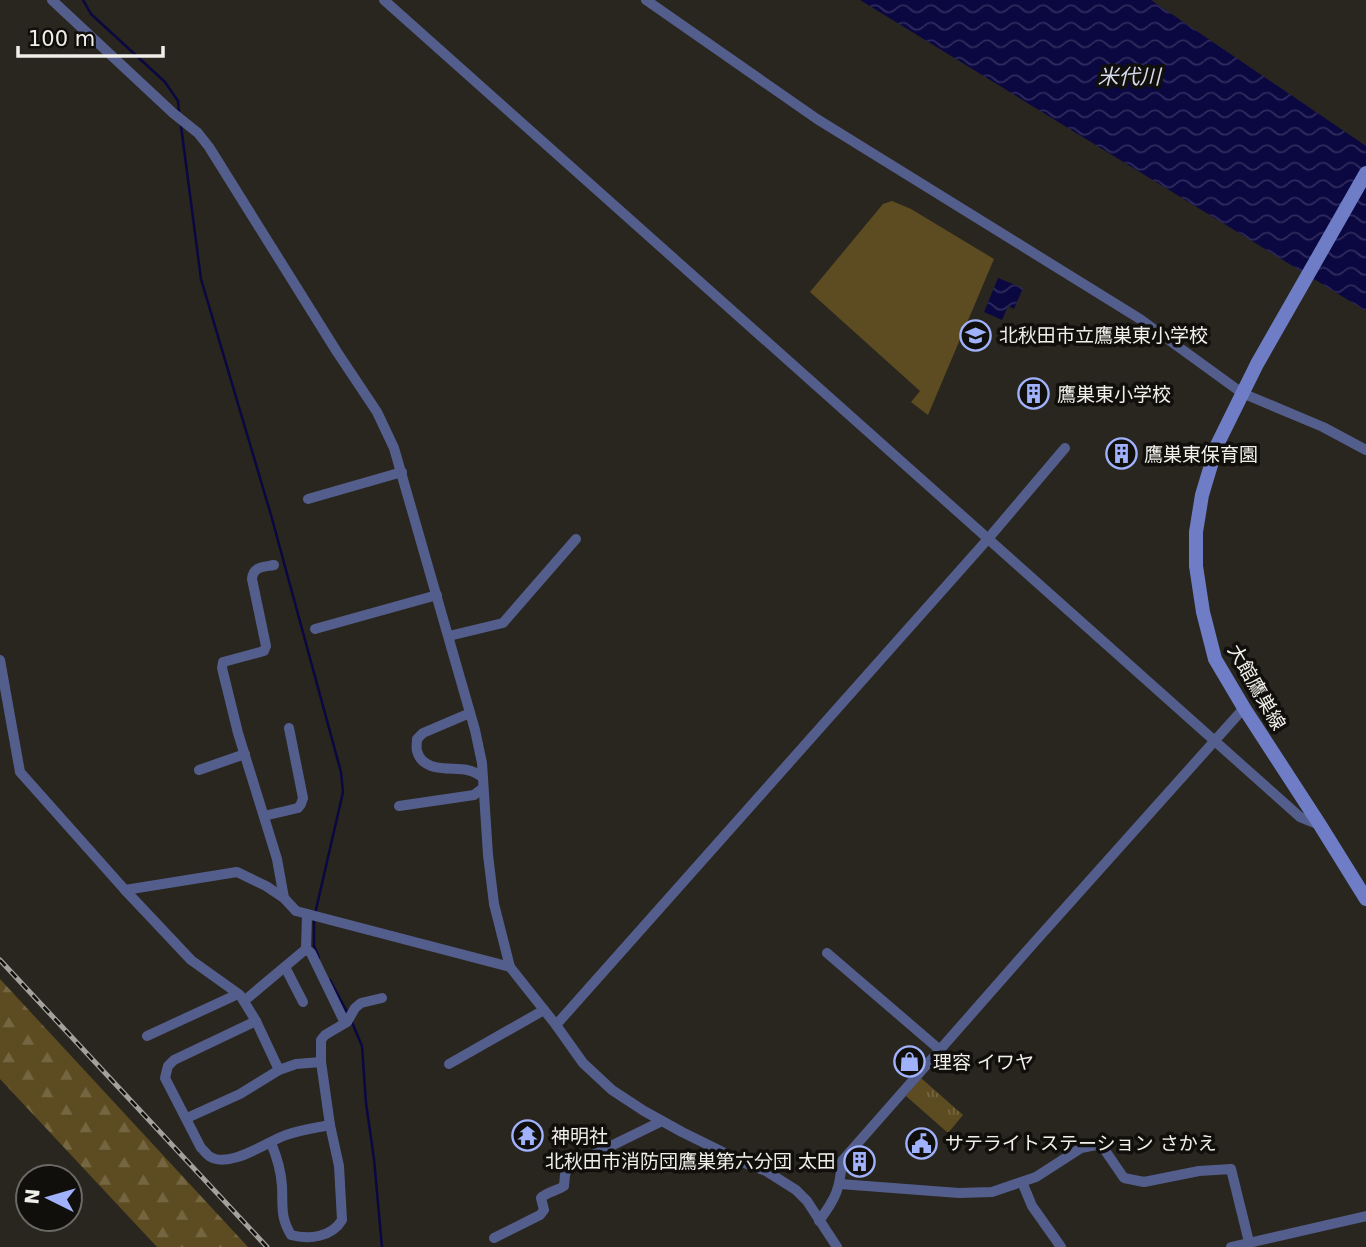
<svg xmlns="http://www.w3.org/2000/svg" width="1366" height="1247" font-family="'DejaVu Sans','Noto Sans JP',sans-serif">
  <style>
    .forest { fill: url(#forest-firs) }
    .park { fill: url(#park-tufts) }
    .pitch { fill: #5d4c21 }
    .water { fill: url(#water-waves) }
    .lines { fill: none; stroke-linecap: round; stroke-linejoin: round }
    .stream { stroke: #0b0741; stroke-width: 2.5 }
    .minor { stroke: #545e8c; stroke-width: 10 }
    .secondary { stroke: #6e7dc5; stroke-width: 14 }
    .rail-casing { stroke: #a3a19b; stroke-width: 5 }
    .rail { stroke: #110f0c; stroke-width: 2.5; stroke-dasharray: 8; stroke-linecap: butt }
    .labels { text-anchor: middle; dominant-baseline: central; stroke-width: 7; stroke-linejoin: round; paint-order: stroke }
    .poi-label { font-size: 19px; fill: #f1efea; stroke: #110f0c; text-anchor: start }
    .street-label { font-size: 19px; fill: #f1efea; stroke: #110f0c }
    .water-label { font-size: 21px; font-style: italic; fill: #d6dbee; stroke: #110f0c }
  </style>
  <defs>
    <pattern id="forest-firs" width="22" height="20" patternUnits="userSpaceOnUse" patternTransform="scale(1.75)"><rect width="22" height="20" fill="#5d4c21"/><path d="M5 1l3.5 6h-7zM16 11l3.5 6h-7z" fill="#756641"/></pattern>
    <pattern id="park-tufts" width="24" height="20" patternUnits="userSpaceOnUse" patternTransform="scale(1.75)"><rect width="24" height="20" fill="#5d4c21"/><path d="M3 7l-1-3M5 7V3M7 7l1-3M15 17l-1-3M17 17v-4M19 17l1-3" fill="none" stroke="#756641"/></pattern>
    <pattern id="water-waves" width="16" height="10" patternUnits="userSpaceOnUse" patternTransform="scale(1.75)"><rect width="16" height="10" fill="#0b0741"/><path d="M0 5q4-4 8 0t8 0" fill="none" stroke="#2f2b5d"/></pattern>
  </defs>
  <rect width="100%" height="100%" fill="#29261f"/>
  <polygon class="forest" points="0,979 248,1247 157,1247 0,1079"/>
  <polygon class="park" points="921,1078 963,1115 948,1133 906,1096"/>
  <polygon class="pitch" points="892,201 911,209 994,259 928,415 911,402 920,391 810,292 883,204"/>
  <g class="water">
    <polygon points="860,0 1151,0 1366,146 1366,311"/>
    <polygon points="998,278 1023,288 1014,309 1008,306 1002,320 984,312"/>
  </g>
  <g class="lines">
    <g class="stream">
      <polyline points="83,0 91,14 165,82 178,101 179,112"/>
      <polyline points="181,126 201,279 271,515 341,772 343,792 315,914"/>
      <polyline points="314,920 314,946 319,958"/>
      <polyline points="330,980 348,1014"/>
      <polyline points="351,1020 362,1046 366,1103 374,1159 382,1247"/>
    </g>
    <g class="minor">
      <polyline points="52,0 173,113 198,133 209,147 337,352 377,412 394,448 475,730 482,763 488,855 494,904 510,967 556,1025 583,1063 612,1090 644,1111 682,1132 747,1164 766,1171 796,1190 807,1201 837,1247"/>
      <polyline points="384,0 1300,817 1320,825"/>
      <polyline points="646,0 817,119 1140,319 1242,393 1323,427 1366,450"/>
      <polyline points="308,499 402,472"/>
      <path d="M274,565C264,567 253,566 252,579L266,646L264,651L227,661L223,662L222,668L238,733L277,859L284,898"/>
      <polyline points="315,629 437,595"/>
      <polyline points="449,636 503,623 576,539"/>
      <polyline points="0,660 20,772 125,890 237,872 266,886 284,898 296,911 510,967"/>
      <path d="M470,713L423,733L417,739C417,743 416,747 417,751C423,773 451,767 467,770C473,771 478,774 482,777"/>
      <polyline points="199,770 245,754"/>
      <polyline points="399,806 474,795 483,788"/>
      <polyline points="264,816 298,808 301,804 303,798 289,728"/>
      <path d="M125,890L191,960L240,995L256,1021L279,1070L296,1064L321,1062L330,1125L339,1166L342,1220C332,1237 309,1240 291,1235C280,1217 283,1206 282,1186C281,1171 277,1157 271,1143"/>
      <polyline points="306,949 311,953 345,1023"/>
      <polyline points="827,953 940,1050"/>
      <polyline points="285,967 303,1002"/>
      <polyline points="244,1001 306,949 307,914"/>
      <path d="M256,1021L174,1060L168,1066L165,1078L201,1148C202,1148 208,1156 209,1156C229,1170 268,1141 286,1135C300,1130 315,1128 330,1125"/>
      <polyline points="556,1025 987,540 1065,448"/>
      <polyline points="147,1036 238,994"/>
      <polyline points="321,1062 321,1040 325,1035 347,1022 355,1008 361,1003 382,998"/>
      <polyline points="449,1064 544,1010"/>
      <polyline points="187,1118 240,1094 279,1070"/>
      <polyline points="1022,1182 1032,1206 1061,1247"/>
      <polyline points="840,1184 959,1193 992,1192 1036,1177 1081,1148 1096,1145 1104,1149 1124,1178 1144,1182 1199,1171 1231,1169 1249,1242"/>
      <path d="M819,1221C836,1198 840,1189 842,1161L1032,945L1244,708"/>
      <path d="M494,1238L540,1215L544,1210L541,1198C546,1192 557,1191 564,1186L565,1175L568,1167L662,1121"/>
      <polyline points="1231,1247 1366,1216"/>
    </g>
    <polyline class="secondary" points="1366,173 1257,364 1217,445 1202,495 1196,532 1196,566 1203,612 1215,659 1244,708 1320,825 1366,899"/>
    <defs>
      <polyline id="rail" points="0,960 267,1247"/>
    </defs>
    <use href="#rail" class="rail-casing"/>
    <use href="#rail" class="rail"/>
  </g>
  <defs>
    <symbol id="school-ring" viewBox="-11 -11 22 22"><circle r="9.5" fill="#110f0c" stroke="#a1b2fd" stroke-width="1.5"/><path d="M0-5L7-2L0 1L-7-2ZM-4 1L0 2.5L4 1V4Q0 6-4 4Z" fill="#a1b2fd"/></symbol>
    <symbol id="building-ring" viewBox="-11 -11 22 22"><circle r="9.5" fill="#110f0c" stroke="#a1b2fd" stroke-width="1.5"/><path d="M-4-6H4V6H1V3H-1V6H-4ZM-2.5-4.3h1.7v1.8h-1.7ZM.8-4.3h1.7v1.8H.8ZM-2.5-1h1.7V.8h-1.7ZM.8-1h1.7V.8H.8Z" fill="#a1b2fd"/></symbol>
    <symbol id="shop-ring" viewBox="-11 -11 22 22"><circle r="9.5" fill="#110f0c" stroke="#a1b2fd" stroke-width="1.5"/><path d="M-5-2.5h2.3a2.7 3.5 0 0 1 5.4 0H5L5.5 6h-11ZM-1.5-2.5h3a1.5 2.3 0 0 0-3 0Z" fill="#a1b2fd"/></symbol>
    <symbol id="temple-ring" viewBox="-11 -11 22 22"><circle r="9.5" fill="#110f0c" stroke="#a1b2fd" stroke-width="1.5"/><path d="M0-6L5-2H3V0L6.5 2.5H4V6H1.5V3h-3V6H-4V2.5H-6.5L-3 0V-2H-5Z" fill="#a1b2fd"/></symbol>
    <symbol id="civic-ring" viewBox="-11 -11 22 22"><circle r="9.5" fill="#110f0c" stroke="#a1b2fd" stroke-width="1.5"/><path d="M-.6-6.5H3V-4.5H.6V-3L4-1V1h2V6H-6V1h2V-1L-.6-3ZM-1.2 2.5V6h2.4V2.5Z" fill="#a1b2fd"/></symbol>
  </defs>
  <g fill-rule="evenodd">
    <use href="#school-ring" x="958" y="318" width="35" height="35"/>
    <use href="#building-ring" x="1016" y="376" width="35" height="35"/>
    <use href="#building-ring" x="1104" y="436" width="35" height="35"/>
    <use href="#shop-ring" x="892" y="1044" width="35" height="35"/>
    <use href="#temple-ring" x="510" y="1118" width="35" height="35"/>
    <use href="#civic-ring" x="904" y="1126" width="35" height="35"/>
    <use href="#building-ring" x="842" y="1144" width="35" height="35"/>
  </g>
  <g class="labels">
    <g class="poi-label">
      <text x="999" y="335">北秋田市立鷹巣東小学校</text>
      <text x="1057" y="394">鷹巣東小学校</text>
      <text x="1144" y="454">鷹巣東保育園</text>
      <text x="933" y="1062">理容 イワヤ</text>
      <text x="551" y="1136">神明社</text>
      <text x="945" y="1143">サテライトステーション さかえ</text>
      <text x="836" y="1161" text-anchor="end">北秋田市消防団鷹巣第六分団 太田</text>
    </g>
    <g class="street-label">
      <text transform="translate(1257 687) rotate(60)">大館鷹巣線</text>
    </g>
    <g class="water-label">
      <text x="1129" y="77">米代川</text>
    </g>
  </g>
  <g transform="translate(49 1198) rotate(275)"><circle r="33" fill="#110f0c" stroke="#6b6965" stroke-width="2"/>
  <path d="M0-5L12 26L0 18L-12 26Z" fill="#a1b2fd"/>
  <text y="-10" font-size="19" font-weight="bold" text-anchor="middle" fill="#f1efea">N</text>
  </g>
  <path d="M18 46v10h145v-10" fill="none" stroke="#f1efea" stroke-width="3.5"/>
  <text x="28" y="46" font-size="21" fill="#f1efea" stroke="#110f0c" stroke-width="5" paint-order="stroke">100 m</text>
</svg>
